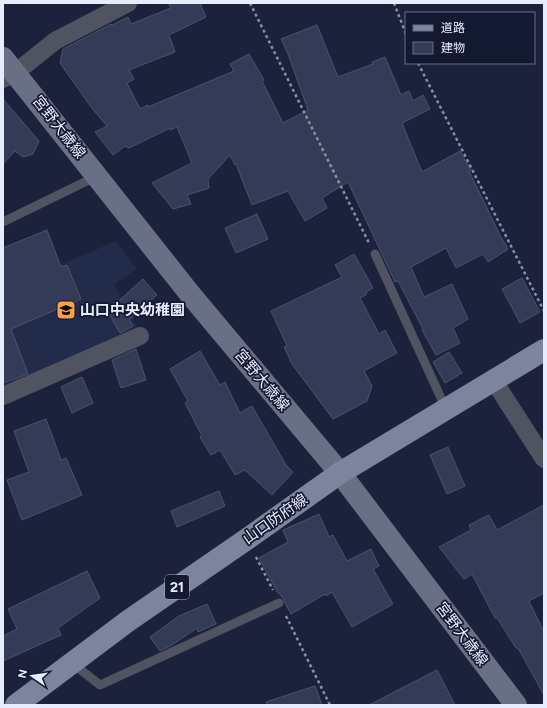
<svg xmlns="http://www.w3.org/2000/svg" width="547" height="708" font-family="Figtree,'Noto Sans JP',sans-serif">
  <style>
    .built { fill: #232b4a }
    .building { fill: #343b56; stroke: #4a526f }
    .lines { fill: none; stroke-linecap: round; stroke-linejoin: round }
    .path { stroke: #898fa4; stroke-width: 2.5; stroke-dasharray: 3 3; stroke-linecap: butt }
    .service { stroke: #505461; stroke-width: 9 }
    .minor { stroke: #505461; stroke-width: 18 }
    .secondary { stroke: #696f84; stroke-width: 22 }
    .primary { stroke: #7c849e; stroke-width: 22 }
    .labels { text-anchor: middle; dominant-baseline: central; stroke-width: 3.5; stroke-linejoin: round; paint-order: stroke }
    .shield { fill: #131931; stroke: #a8adc0; stroke-width: 1 }
    .shield-label { font-size: 14px; font-weight: bold; fill: #e8edfe }
    .street-label { font-size: 15px; fill: #e8edfe; stroke: #131931 }
    .poi-label { font-size: 15px; font-weight: bold; fill: #e8edfe; stroke: #131931; text-anchor: start }
  </style>
  <rect width="100%" height="100%" fill="#1c223c"/>
  <polygon class="built" points="116,241 137,269 114,284 139,330 3,389 3,289"/>
  <g class="building">
    <polygon points="168,3 200,3 206,17 169,35 175,52 129,70 134,79 127,83 140,109 148,105 148,107 234,71 230,64 249,54 264,80 262,81 283,123 308,110 288,54 281,39 317,25 338,77 373,64 372,62 385,57 401,95 409,91 413,101 423,95 430,109 402,123 422,172 460,151 471,170 469,171 500,235 508,249 488,262 483,254 456,268 446,248 411,267 424,297 452,284 468,319 453,328 460,343 436,355 422,330 423,329 398,281 395,282 348,182 322,198 327,208 305,221 288,191 252,205 236,164 235,165 230,155 208,179 209,188 187,195 191,204 173,209 152,183 192,163 177,127 170,130 170,128 129,148 125,146 113,155 95,132 107,126 91,107 60,63 63,49 111,24 112,25 128,17 131,24 171,8"/>
    <polygon points="3,99 39,141 33,154 23,157 15,151 3,164"/>
    <polygon points="257,214 268,239 236,253 225,228"/>
    <polygon points="47,230 61,267 67,265 81,299 11,329 28,374 3,383 3,248"/>
    <polygon points="354,254 373,288 366,292 367,294 360,298 379,334 385,330 397,353 364,371 372,386 367,401 333,419 292,364 284,347 287,346 271,311 342,277 335,265"/>
    <polygon points="522,278 540,312 520,323 502,289"/>
    <polygon points="143,279 157,295 129,320 133,326 120,333 106,308 121,299"/>
    <polygon points="136,349 146,380 121,388 112,360"/>
    <polygon points="200,351 220,385 225,382 240,413 252,406 286,465 293,472 272,495 245,470 235,475 220,450 211,455 200,437 202,436 185,403 188,401 170,369"/>
    <polygon points="449,352 462,373 445,383 433,362"/>
    <polygon points="82,377 93,403 72,413 61,387"/>
    <polygon points="46,419 61,460 66,458 82,495 22,520 7,480 29,472 14,431"/>
    <polygon points="448,447 465,486 447,494 430,455"/>
    <polygon points="219,491 225,506 177,527 171,511"/>
    <polygon points="544,505 544,593 529,601 544,632 544,695 518,648 516,648 497,618 495,618 472,574 464,579 439,547 471,530 469,525 489,515 497,530"/>
    <polygon points="319,514 329,537 333,535 347,561 371,549 379,566 373,569 393,604 352,627 332,592 326,596 325,594 291,614 285,603 284,600 279,593 278,593 259,558 288,542 283,530"/>
    <polygon points="87,571 100,598 58,628 61,635 3,661 3,636 17,629 8,609"/>
    <polygon points="207,604 216,624 198,632 197,628 172,645 160,651 150,637 179,616"/>
    <polygon points="437,670 455,705 369,705"/>
    <polygon points="315,686 322,705 267,705 266,702"/>
  </g>
  <g class="lines">
    <g class="path">
      <polyline points="250,3 369,243"/>
      <polyline points="394,3 406,34"/>
      <polyline points="418,63 544,311"/>
      <polyline points="256,557 273,590"/>
      <polyline points="286,616 330,705"/>
    </g>
    <g class="service">
      <polyline points="3,222 97,176"/>
      <polyline points="375,254 446,409"/>
      <polyline points="72,663 100,685 279,603"/>
    </g>
    <g class="minor">
      <polyline points="3,79 15,73 55,41 128,3"/>
      <polyline points="494,381 544,459"/>
      <polyline points="3,396 140,336"/>
    </g>
    <polyline class="secondary" points="3,58 190,294 340,473 516,705"/>
    <polyline class="primary" points="16,705 128,621 247,539 340,473 544,350"/>
  </g>
  <defs>
    <symbol id="school-square" viewBox="-11 -11 22 22"><rect x="-9" y="-9" width="18" height="18" rx="4" fill="#f8a14b" stroke="#131931"/><path d="M0-5L7-2L0 1L-7-2ZM-4 1L0 2.5L4 1V4Q0 6-4 4Z" fill="#111"/></symbol>
  </defs>
  <g fill-rule="evenodd">
    <use href="#school-square" x="55" y="299" width="22" height="22"/>
  </g>
  <g class="labels">
    <rect class="shield" x="165" y="575" width="24" height="24" rx="3"/>
    <g class="shield-label">
      <text x="177" y="587">21</text>
    </g>
    <g class="street-label">
      <text transform="translate(59 127) rotate(52)">宮野大歳線</text>
      <text transform="translate(262 380) rotate(50)">宮野大歳線</text>
      <text transform="translate(275 519) rotate(-35)">山口防府線</text>
      <text transform="translate(462 634) rotate(53)">宮野大歳線</text>
    </g>
    <g class="poi-label">
      <text x="80" y="310">山口中央幼稚園</text>
    </g>
  </g>
  <rect width="547" height="708" fill="none" stroke="#e8edfe" stroke-width="8"/>
  <rect x="405" y="12" width="130" height="52" fill="#131931" stroke="#686e83"/>
  <rect x="413" y="25" width="20" height="6" fill="#7c849e" stroke="#686e83"/>
  <text x="441" y="32" font-size="12" fill="#e8edfe">道路</text>
  <rect x="413" y="42" width="20" height="12" fill="#343b56" stroke="#686e83"/>
  <text x="441" y="52" font-size="12" fill="#e8edfe">建物</text>
  <g transform="translate(32 676) rotate(283)" stroke="#131931" stroke-width="3" paint-order="stroke">
  <path d="M0-3L7 15L0 10L-7 15Z" fill="#e8edfe"/>
  <text y="-6" font-size="11" font-weight="bold" text-anchor="middle" fill="#e8edfe">N</text>
  </g>
</svg>
